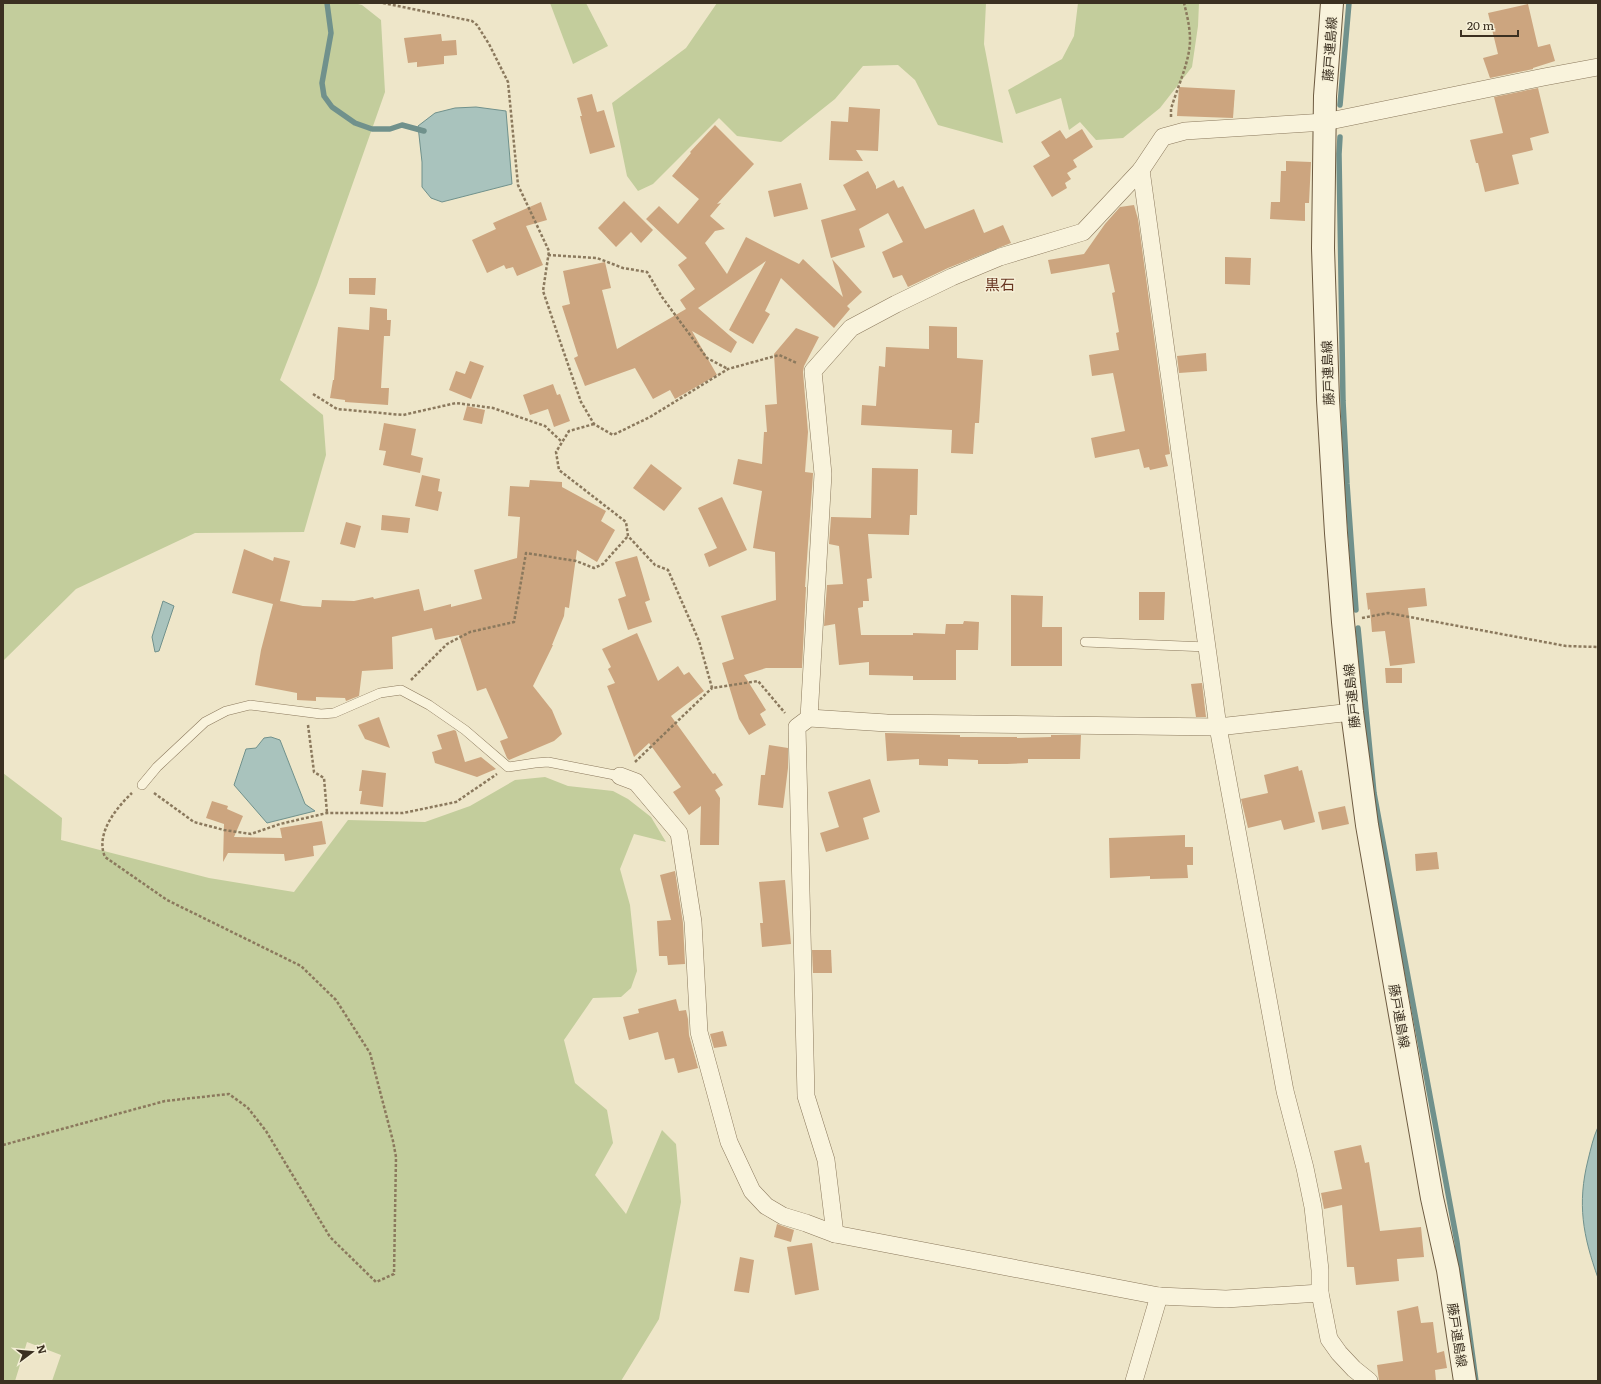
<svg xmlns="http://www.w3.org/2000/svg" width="1601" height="1384" font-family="Literata,'Noto Sans JP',serif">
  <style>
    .green { fill: #c3cd9c }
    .water { fill: #a9c3bd; stroke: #70918c }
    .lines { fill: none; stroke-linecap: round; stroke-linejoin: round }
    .stream { stroke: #70918c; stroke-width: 5.5 }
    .building { fill: #cca57f }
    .lane-casing { stroke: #8b795d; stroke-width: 10 }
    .street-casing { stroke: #8b795d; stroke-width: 18 }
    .secondary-casing { stroke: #6d5a40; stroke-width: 24 }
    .path { stroke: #8b795d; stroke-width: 2.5; stroke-dasharray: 3 2; stroke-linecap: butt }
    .lane { stroke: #f9f3dc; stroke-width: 9 }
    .street { stroke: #f9f3dc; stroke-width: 17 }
    .secondary { stroke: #f9f3dc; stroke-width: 22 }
    .labels { text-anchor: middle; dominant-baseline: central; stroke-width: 3; stroke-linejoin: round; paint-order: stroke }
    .street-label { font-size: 13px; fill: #3b3021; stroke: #f6f0d8 }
    .quarter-label { font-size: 15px; fill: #683520; stroke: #f6f0d8 }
  </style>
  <rect width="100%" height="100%" fill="#eee6c9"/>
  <g class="green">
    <polygon points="3,3 354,3 362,5 381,20 385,92 317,285 280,380 323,415 326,455 304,532 195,533 76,589 3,661"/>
    <polygon points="550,3 586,3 608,46 573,64"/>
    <polygon points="717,3 986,3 984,44 1003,143 938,125 915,80 898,65 863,66 835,99 781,142 737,136 719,118 653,184 638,191 627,176 612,103 686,48"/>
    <polygon points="1078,3 1199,3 1198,26 1192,67 1160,108 1123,138 1096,140 1080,122 1069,130 1061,98 1016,114 1008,90 1062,59 1074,36"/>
    <polygon points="3,773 62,818 61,840 209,878 294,892 348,820 425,822 470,806 515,780 545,777 568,786 613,791 628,799 651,817 666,842 634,834 620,869 630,905 637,971 631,988 621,997 593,998 564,1040 575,1083 607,1110 613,1143 595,1175 626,1214 662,1130 676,1144 681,1202 659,1319 621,1381 52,1381 61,1355 27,1342 15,1381 3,1381"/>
  </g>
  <g class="water">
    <polygon points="476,107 506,111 512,184 442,202 431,198 422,187 422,162 418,126 435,113 455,108"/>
    <polygon points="163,601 174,606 159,651 155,652 152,637"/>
    <polygon points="271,737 280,740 305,804 315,811 267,823 234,785 246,749 256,748 264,738"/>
    <path d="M1598,1127V1278C1583,1236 1577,1204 1588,1160C1591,1148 1593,1138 1598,1127Z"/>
  </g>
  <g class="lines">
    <g class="stream">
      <polyline points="327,3 331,33 322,83 324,96 332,107 355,123 372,129 390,129 402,125 424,131"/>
      <polyline points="1340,105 1349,3"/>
      <polyline points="1340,137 1339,154 1343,401 1347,484 1356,610"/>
      <polyline points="1358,628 1374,793 1457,1242 1476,1381"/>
    </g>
  </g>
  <g class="building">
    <polygon points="1528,4 1538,47 1550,44 1555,61 1533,68 1533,69 1490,78 1483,58 1498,54 1488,13"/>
    <polygon points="441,34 442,41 456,40 457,55 444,56 444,64 417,67 417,62 408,63 404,38"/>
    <polygon points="1179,87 1235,90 1233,118 1177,116"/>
    <polygon points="1538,88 1549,133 1530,138 1533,150 1512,155 1519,184 1485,192 1478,163 1476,163 1470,140 1503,133 1494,97"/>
    <polygon points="592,94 597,112 604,110 615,147 590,154 580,116 582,116 577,98"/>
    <polygon points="849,107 880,109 878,151 856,150 863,161 829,160 831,121 848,122"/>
    <polygon points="715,125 754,164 717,204 721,203 710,216 725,229 715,231 705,243 727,274 746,237 799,264 803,259 843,297 832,259 862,292 847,306 850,309 834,328 781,278 765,311 770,314 753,344 729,330 766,261 698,308 737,342 731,353 692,331 717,375 675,399 670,390 653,399 635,368 585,386 574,358 578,356 562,306 570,304 563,271 605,262 611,288 602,290 617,349 686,309 680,300 695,289 678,265 687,258 646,219 659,206 678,224 699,199 672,176 691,153 690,152"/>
    <polygon points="1082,129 1093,147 1073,160 1077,167 1067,173 1071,179 1065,183 1067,188 1052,197 1033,166 1050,156 1041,142 1060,130 1066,139"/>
    <polygon points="1286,161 1311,162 1309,203 1305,203 1305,221 1270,219 1271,202 1280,202 1281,171 1286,171"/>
    <polygon points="868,171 876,186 876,189 894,180 898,188 903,186 925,229 974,209 984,233 1003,225 1011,243 948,268 908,287 902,275 893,278 882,252 903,242 888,213 859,229 865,247 831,258 821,220 856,210 843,185"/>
    <polygon points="801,183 808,209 774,217 768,191"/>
    <polygon points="624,201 653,230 641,243 631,232 616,247 598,228"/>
    <polygon points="541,202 547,220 526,226 543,265 517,276 513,267 506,269 504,265 487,273 472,240 496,229 493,223"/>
    <polygon points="1134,205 1138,219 1170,454 1165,455 1168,466 1150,470 1149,467 1144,468 1139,449 1095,458 1091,438 1125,431 1113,373 1092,376 1089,355 1119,350 1116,333 1119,332 1112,293 1115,292 1109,264 1051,274 1048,260 1084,254 1105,224 1120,207"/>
    <polygon points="1225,257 1251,258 1250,285 1225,284"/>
    <polygon points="349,278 376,278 375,295 349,294"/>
    <polygon points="370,307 387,309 387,320 391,320 390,336 384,336 381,388 389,388 388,405 345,402 345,400 330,398 333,380 334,380 338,327 369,330"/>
    <polygon points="929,326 957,327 957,358 983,360 979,423 975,423 973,454 951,453 952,430 861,425 862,405 876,406 879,366 885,367 886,347 929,349"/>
    <polygon points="796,328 819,337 804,366 803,372 808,432 805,472 813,473 813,474 805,587 806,587 802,668 766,668 744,675 766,710 760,714 766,725 749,735 739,719 722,663 734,659 721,616 776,600 775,552 753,548 762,491 733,484 738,459 762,464 764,432 767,432 765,405 777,404 774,354"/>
    <polygon points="1206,353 1207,371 1179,373 1177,356"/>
    <polygon points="470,361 484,366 471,399 449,390 456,371 465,374"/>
    <polygon points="553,384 557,395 560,394 570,421 554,427 548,409 530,415 523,395"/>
    <polygon points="467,406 485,410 482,424 463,420"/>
    <polygon points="384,423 416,429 411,455 423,458 420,473 383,465 386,451 379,450"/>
    <polygon points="651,464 682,488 664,511 633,488"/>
    <polygon points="872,468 918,469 917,515 910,515 909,535 868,534 872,578 867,579 869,601 863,601 863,607 858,608 861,635 913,635 913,633 945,634 946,624 963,624 964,621 979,622 978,650 956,650 956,680 913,680 913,676 869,675 869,662 839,665 835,624 824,626 827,585 843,584 839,546 829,544 831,517 871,518"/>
    <polygon points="422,475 440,479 438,491 442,492 438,511 415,506"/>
    <polygon points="530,480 562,482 562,487 606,511 601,521 615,530 597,562 577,550 569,608 565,607 564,616 552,645 553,645 533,686 552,710 562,734 554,741 509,760 507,758 500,741 508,738 486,688 477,691 459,635 435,640 432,628 392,637 393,669 362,671 359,696 346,701 345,698 316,697 316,701 297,700 297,693 255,685 261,650 273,604 232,593 244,549 273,561 274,557 290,561 280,601 303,606 321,607 322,600 354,601 373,597 374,599 419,589 424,611 451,604 451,607 482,599 474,570 517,558 520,517 508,516 510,486 529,487"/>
    <polygon points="722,497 747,550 709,567 704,554 717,548 698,508"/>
    <polygon points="382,515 410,518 408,533 381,530"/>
    <polygon points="346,522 361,526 355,548 340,544"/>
    <polygon points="637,556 650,600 645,602 652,622 628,630 618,599 626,596 615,562"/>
    <polygon points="1425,588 1427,606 1408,608 1415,663 1390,666 1385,631 1372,632 1370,609 1368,610 1366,593"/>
    <polygon points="1139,592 1165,592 1164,620 1139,620"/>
    <polygon points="1011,595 1043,596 1042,627 1062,627 1062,666 1011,666"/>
    <polygon points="637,633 658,681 678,666 684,675 689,672 704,691 671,716 713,774 715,773 723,785 715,790 720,798 719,845 700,845 701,806 689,815 673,792 681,787 649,743 634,757 607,686 615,683 608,669 611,667 602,649"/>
    <polygon points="1385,668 1402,668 1402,683 1386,683"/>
    <polygon points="1202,683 1206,717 1196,717 1191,684"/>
    <polygon points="379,717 390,748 365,739 358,725"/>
    <polygon points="454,730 456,731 465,762 481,757 496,769 477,777 435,763 432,752 442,749 437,735"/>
    <polygon points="885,733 960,735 960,737 1017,737 1017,738 1051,737 1051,735 1081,735 1080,759 1028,759 1028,763 1007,764 978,764 978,760 948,759 948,766 919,765 919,759 887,761"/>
    <polygon points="769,745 788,748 788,768 783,808 758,805 761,775 765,775"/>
    <polygon points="1298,766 1299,771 1302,770 1315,822 1284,830 1281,820 1248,828 1241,799 1268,793 1264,775"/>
    <polygon points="362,770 386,773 383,807 360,804 362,791 359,791"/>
    <polygon points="870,779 880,812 863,818 869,839 826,852 820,833 839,827 828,792"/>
    <polygon points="212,801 228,806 227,809 243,816 234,837 282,838 280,828 322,821 326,844 313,846 314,856 285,861 284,854 228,853 223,862 224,824 206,818"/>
    <polygon points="1345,806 1349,824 1322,830 1318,812"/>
    <polygon points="1185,835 1185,847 1193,847 1193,865 1187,865 1188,878 1150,879 1150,876 1110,878 1109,838"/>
    <polygon points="1437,852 1439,869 1416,871 1415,854"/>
    <polygon points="675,871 683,923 685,964 668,965 667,956 659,956 657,921 671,920 660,875"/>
    <polygon points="785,880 791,944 762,947 760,923 763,923 759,882"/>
    <polygon points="812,950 831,950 832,973 813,973"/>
    <polygon points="676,999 679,1011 686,1010 688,1019 689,1035 698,1068 678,1073 674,1058 665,1060 658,1032 629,1040 623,1017 639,1013 638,1009"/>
    <polygon points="723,1031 727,1046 714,1048 710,1034"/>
    <polygon points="1361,1145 1365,1163 1369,1162 1380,1231 1421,1227 1424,1257 1397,1259 1399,1281 1356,1285 1354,1267 1347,1267 1342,1205 1324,1209 1321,1193 1342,1189 1334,1151"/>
    <polygon points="777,1224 794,1230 791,1242 774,1237"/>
    <polygon points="812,1243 819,1290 795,1295 787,1247"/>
    <polygon points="740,1257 754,1260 749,1293 734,1291"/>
    <polygon points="1418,1306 1421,1323 1433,1322 1437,1353 1444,1351 1447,1368 1435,1370 1436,1381 1379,1381 1377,1365 1403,1361 1397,1311"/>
  </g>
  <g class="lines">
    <defs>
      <g id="lane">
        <polyline points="1085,642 1207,647"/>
        <polyline points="142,785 157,767 205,722 226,711 250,705 321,714 334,713 380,693 401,690 429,705 465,730 508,767 535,763 548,762 620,776"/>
      </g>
      <g id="street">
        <polyline points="1141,170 1218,727 1285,1091 1305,1168 1313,1207 1320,1270 1320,1293 1329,1339 1339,1353 1354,1369 1369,1381"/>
        <polyline points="809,718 823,474 813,371 851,328 896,304 952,277 1000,257 1083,232 1141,170 1163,137 1185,131 1325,122 1544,77 1598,67"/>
        <polyline points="620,776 636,782 679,833 693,922 699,1032 729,1142 752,1191 766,1206 783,1216 806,1223 835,1234 1159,1296 1226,1299 1320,1293"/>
        <polyline points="835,1234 826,1160 806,1096 797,727 809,718 887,723 1218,727 1352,712"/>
        <polyline points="1134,1381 1159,1296"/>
      </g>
      <polyline id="secondary" points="1332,3 1325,96 1323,248 1328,400 1336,533 1343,622 1352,712 1367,825 1432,1198 1448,1270 1465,1381"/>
    </defs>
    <use href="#lane" class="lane-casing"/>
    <use href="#street" class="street-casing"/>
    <use href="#secondary" class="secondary-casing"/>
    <g class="path">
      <polyline points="383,3 472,21 477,25 489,44 508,82 518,185 549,251 543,291 562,347 581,402 594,424 613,435 650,417 728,369 779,355 797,363"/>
      <path d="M1171,117V109C1177,88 1190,61 1190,40C1190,27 1187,15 1184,3"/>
      <polyline points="548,255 597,258 623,268 647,272 662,297 707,358 728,369"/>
      <polyline points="313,394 337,409 403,415 456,403 493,408 545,426 562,442"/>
      <polyline points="594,424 569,431 556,452 559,470 626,522 628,536 655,565 668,570 699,641 712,688 758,681 785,713"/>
      <polyline points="1362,618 1388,613 1566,646 1598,647"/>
      <polyline points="411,680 447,644 470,632 514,622 526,553 576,561 594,568 603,564 628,536"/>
      <polyline points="308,725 314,772 324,778 327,813"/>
      <polyline points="635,762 712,688"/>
      <polyline points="154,793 194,822 224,830 251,834 280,824 327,813 403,813 456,802 497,774"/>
      <path d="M3,1145L165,1101L229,1094L248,1108L266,1131L330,1237L376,1282L394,1274L396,1157L393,1141L370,1053L336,1000L301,966L167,900L105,857C95,834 116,808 132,793"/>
    </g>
    <use href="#lane" class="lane"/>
    <use href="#street" class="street"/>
    <use href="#secondary" class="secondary"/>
  </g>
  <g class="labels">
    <g class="street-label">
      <text transform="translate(1329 49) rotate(-86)">藤戸連島線</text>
      <text transform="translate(1327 373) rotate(-92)">藤戸連島線</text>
      <text transform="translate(1351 696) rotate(-96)">藤戸連島線</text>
      <text transform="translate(1400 1016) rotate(80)">藤戸連島線</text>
      <text transform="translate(1458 1335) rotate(81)">藤戸連島線</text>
    </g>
    <g class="quarter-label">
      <text x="1000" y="283">黒石</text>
    </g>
  </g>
  <rect width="1601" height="1384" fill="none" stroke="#3b3021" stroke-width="8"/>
  <g transform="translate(32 1352) rotate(74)" stroke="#f6f0d8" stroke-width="3" paint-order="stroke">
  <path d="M0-3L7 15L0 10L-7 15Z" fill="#3b3021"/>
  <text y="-6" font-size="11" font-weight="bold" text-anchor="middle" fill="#3b3021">N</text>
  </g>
  <path d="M1461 30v6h57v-6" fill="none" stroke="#3b3021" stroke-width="2"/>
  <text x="1467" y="30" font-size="12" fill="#3b3021" stroke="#f6f0d8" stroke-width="3" paint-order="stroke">20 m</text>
</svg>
